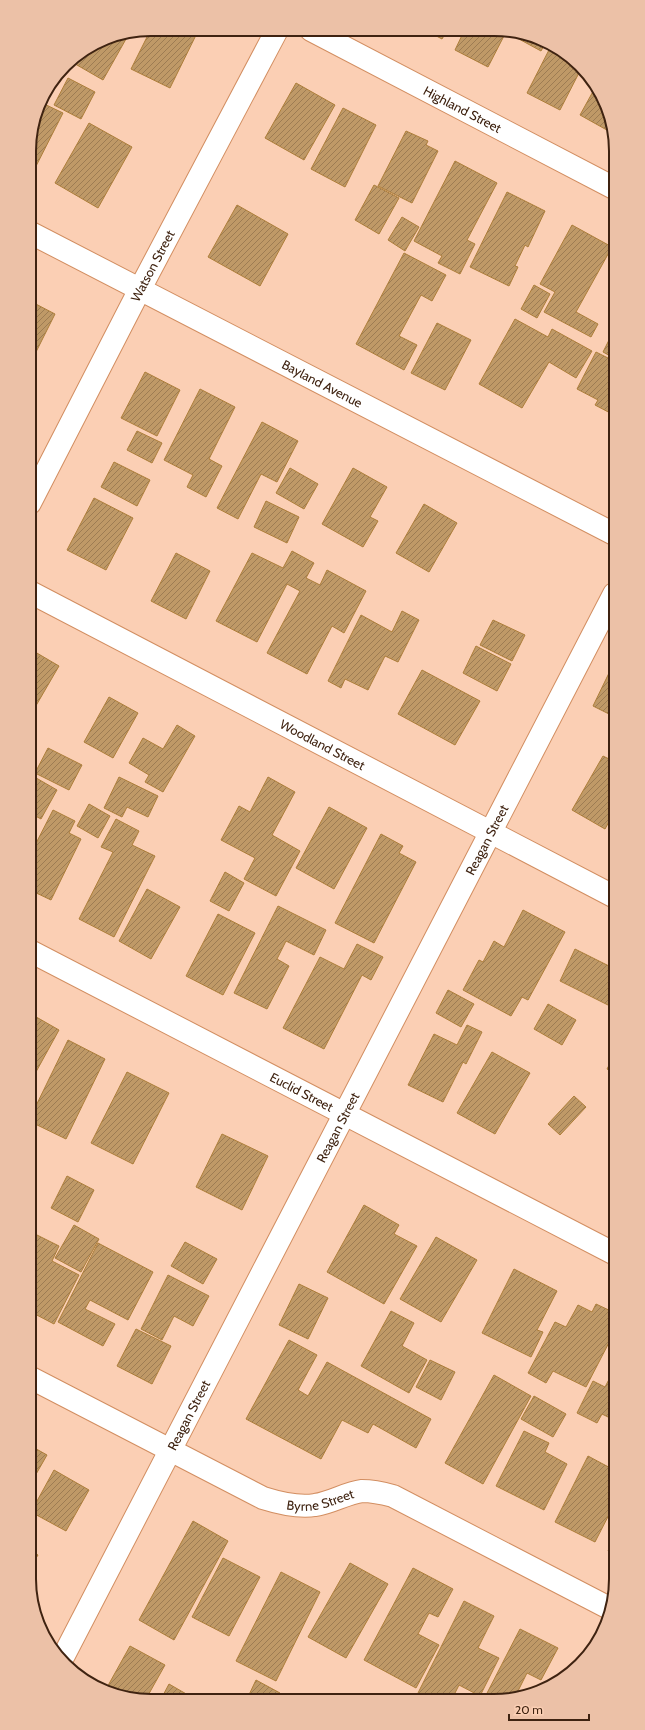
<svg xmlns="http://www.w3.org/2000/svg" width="645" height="1730" font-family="Cabin,sans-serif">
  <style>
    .building { fill: url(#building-hatch); stroke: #ad7e3a }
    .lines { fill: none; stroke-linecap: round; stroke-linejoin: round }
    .minor-casing { stroke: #d28e61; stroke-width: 24 }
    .minor { stroke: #fff; stroke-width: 22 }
    .labels { text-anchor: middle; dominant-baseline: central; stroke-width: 3; stroke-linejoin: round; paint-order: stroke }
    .street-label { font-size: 13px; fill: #3f2311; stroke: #fbcfb4 }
    .rim { fill: none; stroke: #3f2311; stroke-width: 2 }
  </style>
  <defs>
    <pattern id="building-hatch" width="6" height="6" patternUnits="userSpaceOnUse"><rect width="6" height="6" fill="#bf9967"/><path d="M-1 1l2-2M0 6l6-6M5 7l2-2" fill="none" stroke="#9d7c53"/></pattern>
  </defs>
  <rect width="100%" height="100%" fill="#fbcfb4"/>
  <g class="building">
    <polygon points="151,29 199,29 170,88 131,69"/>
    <polygon points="427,31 447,31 442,39"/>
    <polygon points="464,31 518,31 546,42 541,51 506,32 488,67 455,50"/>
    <polygon points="119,35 126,39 103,80 70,61 72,58 104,38"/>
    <polygon points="552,44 582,67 560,110 527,93"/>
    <polygon points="68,78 95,92 81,119 54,105"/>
    <polygon points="296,83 335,105 304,160 265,138"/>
    <polygon points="596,86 600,90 614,127 614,134 580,115"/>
    <polygon points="40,102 63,113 31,176 29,175 29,142"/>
    <polygon points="343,108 376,125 345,187 311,169"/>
    <polygon points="89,123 132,147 98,208 55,183"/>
    <polygon points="406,131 428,141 426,145 438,151 412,203 378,186"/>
    <polygon points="455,161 497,183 467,240 475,244 460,274 438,263 442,256 414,241"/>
    <polygon points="374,185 399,198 379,234 355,220"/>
    <polygon points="507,192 545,211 528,247 525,245 515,266 518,267 509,286 470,267"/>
    <polygon points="237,205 288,234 260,286 208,257"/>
    <polygon points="402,217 419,227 405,251 388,240"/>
    <polygon points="572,225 612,247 576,312 598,324 591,337 544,312 555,292 540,284"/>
    <polygon points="404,253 446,275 432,301 421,295 399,336 417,345 404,370 356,344"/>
    <polygon points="534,285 550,294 537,318 521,309"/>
    <polygon points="30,301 55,314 30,364"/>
    <polygon points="515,319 548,337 552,329 592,351 576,378 549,362 522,408 479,384"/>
    <polygon points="437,323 471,340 445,390 411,373"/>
    <polygon points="612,334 614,335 614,358 603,352"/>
    <polygon points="596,352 614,361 614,415 595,405 598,400 577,389"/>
    <polygon points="145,372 180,390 157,436 121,418"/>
    <polygon points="200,389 235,407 209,459 222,466 206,497 187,487 193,475 164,460"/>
    <polygon points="262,422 298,441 277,482 261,474 238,519 217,508"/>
    <polygon points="137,431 162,443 152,463 127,450"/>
    <polygon points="114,462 150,480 137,506 101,487"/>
    <polygon points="290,468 318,484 304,509 276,493"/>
    <polygon points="353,468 387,487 370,517 378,521 363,547 322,524"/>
    <polygon points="94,498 133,518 106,570 67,550"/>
    <polygon points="266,501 299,517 287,543 254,527"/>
    <polygon points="424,504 457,523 429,572 396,553"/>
    <polygon points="292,551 314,563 306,578 320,585 327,570 366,591 344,633 332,626 307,674 267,653 300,591 287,584 257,642 216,621 252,553 283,568"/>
    <polygon points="176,553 210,571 186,619 151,601"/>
    <polygon points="402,611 419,620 398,662 385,656 368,690 345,679 341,688 328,681 361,615 392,632"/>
    <polygon points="493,620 525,635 512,661 480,645"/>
    <polygon points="476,646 511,664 497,691 463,673"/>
    <polygon points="30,649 59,666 30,716"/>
    <polygon points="422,670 480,701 455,745 398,714"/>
    <polygon points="609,673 614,675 614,704 609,714 593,706"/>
    <polygon points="109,697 138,713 113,758 84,742"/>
    <polygon points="177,725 195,736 163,792 145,782 149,775 129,763 143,738 163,749"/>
    <polygon points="48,748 82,765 69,790 35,773"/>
    <polygon points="603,756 615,762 615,811 605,829 572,810"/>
    <polygon points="31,775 57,790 41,819 30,813"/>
    <polygon points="119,777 158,796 148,817 127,807 122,817 104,808"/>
    <polygon points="268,777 295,792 272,835 300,851 276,896 244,879 255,858 221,840 239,806 250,812"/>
    <polygon points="89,804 110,816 98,838 77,826"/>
    <polygon points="329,807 367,828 334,889 296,868"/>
    <polygon points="53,810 75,821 69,833 81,839 51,900 30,890 30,855"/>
    <polygon points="116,819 139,831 132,845 155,856 114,937 79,919 113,852 101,847"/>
    <polygon points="381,834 403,846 399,853 416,862 374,943 335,923"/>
    <polygon points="225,872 244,883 229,911 210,901"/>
    <polygon points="147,889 180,907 151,959 119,941"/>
    <polygon points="278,906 326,930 314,955 286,941 277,959 289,966 267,1009 234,993"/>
    <polygon points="523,910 565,932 528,1000 522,997 511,1016 463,990 479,960 483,962 494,941 504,947"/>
    <polygon points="218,914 255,933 223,995 186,976"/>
    <polygon points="357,944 383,957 371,980 362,975 324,1049 283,1028 320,957 344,969"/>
    <polygon points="575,949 615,969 615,1002 612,1007 560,981"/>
    <polygon points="448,990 474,1004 461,1027 436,1013"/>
    <polygon points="548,1004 576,1020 562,1045 534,1029"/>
    <polygon points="31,1014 59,1030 31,1081"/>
    <polygon points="467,1025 482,1032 466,1064 463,1062 443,1102 408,1085 434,1034 457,1045"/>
    <polygon points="68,1040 105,1059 66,1139 31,1122 31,1116"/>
    <polygon points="492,1052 530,1073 495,1134 457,1113"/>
    <polygon points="615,1054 615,1074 607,1069"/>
    <polygon points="127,1072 169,1093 133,1164 91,1143"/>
    <polygon points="574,1096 586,1107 560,1135 548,1124"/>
    <polygon points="222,1134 268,1156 242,1210 196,1187"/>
    <polygon points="67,1176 94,1190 78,1222 51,1208"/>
    <polygon points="364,1205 399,1225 394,1234 417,1246 384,1304 327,1272"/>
    <polygon points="74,1225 99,1239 81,1272 55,1258"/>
    <polygon points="35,1234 59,1246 52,1261 79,1275 54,1324 31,1312 31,1242"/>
    <polygon points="436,1237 477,1260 441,1322 400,1299"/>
    <polygon points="185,1242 217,1259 203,1284 171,1266"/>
    <polygon points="98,1243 153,1272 128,1320 90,1300 85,1309 115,1324 103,1346 58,1322"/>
    <polygon points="514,1269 557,1291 537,1330 543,1332 531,1357 482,1333"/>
    <polygon points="168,1275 209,1296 193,1326 174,1316 162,1340 141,1329"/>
    <polygon points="299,1284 328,1298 308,1339 279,1325"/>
    <polygon points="596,1304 615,1313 615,1331 586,1387 553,1371 546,1383 528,1373 555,1322 566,1327 578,1305 592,1312"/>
    <polygon points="391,1311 414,1323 402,1346 427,1360 409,1393 361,1366"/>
    <polygon points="136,1329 171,1346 152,1384 117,1366"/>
    <polygon points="289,1340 317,1355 298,1390 308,1396 327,1362 431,1419 416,1448 373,1424 368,1433 342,1420 321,1459 246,1419"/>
    <polygon points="430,1360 455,1372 441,1400 416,1387"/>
    <polygon points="615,1368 616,1421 602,1414 597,1423 577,1413 593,1381 605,1387"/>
    <polygon points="494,1375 531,1396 483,1484 445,1463"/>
    <polygon points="534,1396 566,1414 553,1437 521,1419"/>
    <polygon points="524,1431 549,1443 545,1452 567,1464 544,1510 496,1486"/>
    <polygon points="31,1446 47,1455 31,1483"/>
    <polygon points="588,1456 616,1471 616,1501 595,1542 555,1522"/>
    <polygon points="54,1470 89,1490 66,1531 31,1512"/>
    <polygon points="193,1521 228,1541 174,1640 139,1620"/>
    <polygon points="616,1535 616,1555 608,1551"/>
    <polygon points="31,1551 38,1555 31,1566"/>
    <polygon points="223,1558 260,1577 229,1636 192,1617"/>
    <polygon points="350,1563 388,1584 346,1658 308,1637"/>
    <polygon points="413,1568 453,1589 438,1617 429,1613 418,1634 439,1645 416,1688 364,1660"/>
    <polygon points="281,1572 320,1592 276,1681 236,1661"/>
    <polygon points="464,1601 494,1616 478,1648 499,1658 480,1696 459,1685 452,1699 415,1699"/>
    <polygon points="520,1629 558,1648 541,1680 527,1673 514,1699 484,1699"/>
    <polygon points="130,1646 165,1665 146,1699 127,1699 105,1691"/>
    <polygon points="256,1680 280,1693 277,1699 247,1699"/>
    <polygon points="169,1684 195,1699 161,1699"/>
  </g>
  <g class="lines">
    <defs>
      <g id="minor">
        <path id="s1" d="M311,30L614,188"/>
        <path id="s2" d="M29,232L614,534"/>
        <path id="s3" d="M30,503L140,289L277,30"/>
        <path id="s4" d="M30,592L615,897"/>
        <path id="s5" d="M30,951L615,1254"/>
        <path id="s6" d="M31,1378L263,1498C279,1503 298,1508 315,1505C331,1503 346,1493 362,1491C373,1491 382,1493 393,1496L611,1609"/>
        <path id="s7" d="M61,1661L614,594"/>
      </g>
    </defs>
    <use href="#minor" class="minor-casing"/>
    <use href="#minor" class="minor"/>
  </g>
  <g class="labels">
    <g class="street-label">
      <text stroke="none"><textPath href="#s1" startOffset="171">Highland Street</textPath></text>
      <text stroke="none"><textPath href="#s3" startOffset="267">Watson Street</textPath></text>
      <text stroke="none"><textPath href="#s2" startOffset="330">Bayland Avenue</textPath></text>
      <text stroke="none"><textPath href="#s4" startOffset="330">Woodland Street</textPath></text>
      <text stroke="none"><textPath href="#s7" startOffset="925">Reagan Street</textPath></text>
      <text stroke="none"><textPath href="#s5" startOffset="306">Euclid Street</textPath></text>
      <text stroke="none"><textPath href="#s7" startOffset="601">Reagan Street</textPath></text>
      <text stroke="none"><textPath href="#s7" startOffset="277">Reagan Street</textPath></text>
      <text stroke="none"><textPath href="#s6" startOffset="320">Byrne Street</textPath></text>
    </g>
  </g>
  <path d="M0 0H645V1730H0ZM151 36H494A115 115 0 0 1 609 151V1579A115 115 0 0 1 494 1694H151A115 115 0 0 1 36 1579V151A115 115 0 0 1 151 36Z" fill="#ecc1a7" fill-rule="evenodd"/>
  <path class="rim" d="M151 36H494A115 115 0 0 1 609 151V1579A115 115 0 0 1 494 1694H151A115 115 0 0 1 36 1579V151A115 115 0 0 1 151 36Z"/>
  <path d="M509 1714v6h80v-6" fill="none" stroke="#3f2311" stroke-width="2"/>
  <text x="515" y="1714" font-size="12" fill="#3f2311" stroke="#fbcfb4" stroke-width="3" paint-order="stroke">20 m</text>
</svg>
